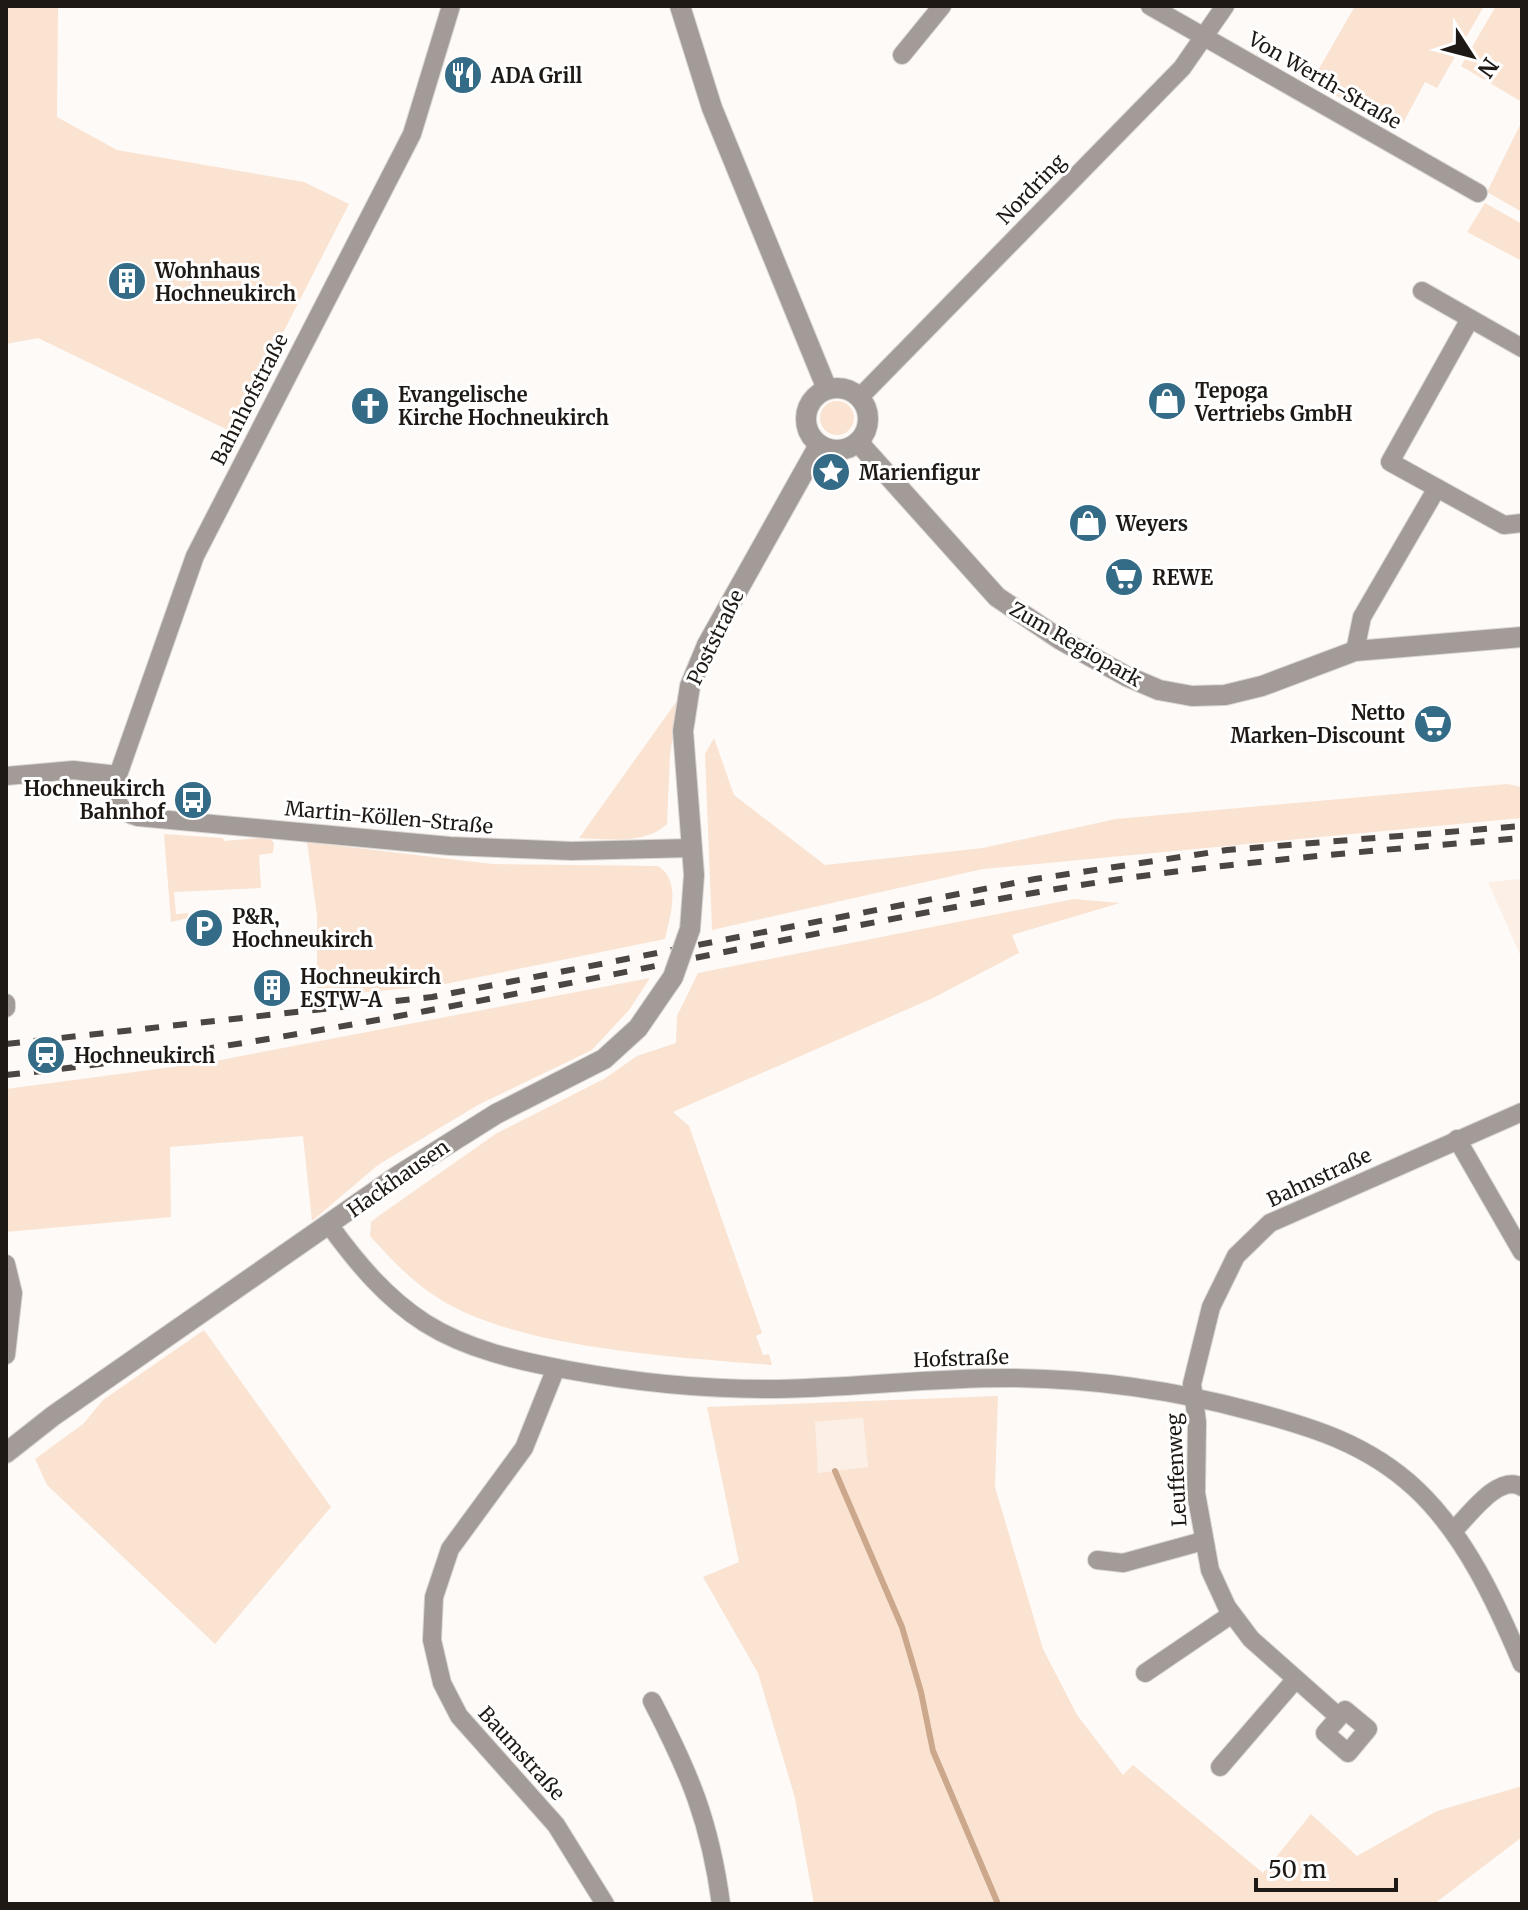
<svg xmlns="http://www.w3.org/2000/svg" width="1528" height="1910" font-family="Merriweather,serif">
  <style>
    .built { fill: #fcefe5 }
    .green { fill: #fbe3d2; fill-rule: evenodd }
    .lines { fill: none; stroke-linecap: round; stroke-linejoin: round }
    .stream { stroke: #cba78c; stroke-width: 6 }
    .minor-casing { stroke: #d9d6d4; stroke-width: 20 }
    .tertiary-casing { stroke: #d9d6d4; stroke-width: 22 }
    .minor { stroke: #a29b97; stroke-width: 18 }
    .tertiary { stroke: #a29b97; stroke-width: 20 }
    .rail { stroke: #4b4642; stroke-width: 6; stroke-dasharray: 14 14; stroke-linecap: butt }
    .tertiary-bridge-casing { stroke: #d9d6d4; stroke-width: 22; stroke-linecap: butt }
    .tertiary-bridge { stroke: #a29b97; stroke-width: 20 }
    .labels { text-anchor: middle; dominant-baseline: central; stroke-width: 6; stroke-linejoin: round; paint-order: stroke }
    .poi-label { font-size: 20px; font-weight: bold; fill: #1f1915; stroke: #fff; text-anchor: start }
    .street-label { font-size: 20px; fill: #1f1915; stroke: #fff }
  </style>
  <rect width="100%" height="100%" fill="#fdfaf8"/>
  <g class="built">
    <polygon points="1522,879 1522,959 1488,882"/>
    <polygon points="864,1418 868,1468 818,1473 814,1422"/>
  </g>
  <g class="green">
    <polygon points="6,6 58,6 57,117 117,150 304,182 349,204 232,432 38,338 6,344"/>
    <polygon points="1355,6 1484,6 1437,88 1425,82 1402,125 1381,112 1366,114 1312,81"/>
    <polygon points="1496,6 1522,6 1522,102 1461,66"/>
    <polygon points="1522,121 1522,212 1487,192"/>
    <polygon points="1485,203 1522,224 1522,261 1467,232"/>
    <circle cx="837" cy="418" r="17"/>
    <path d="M679,698L670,755L667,824C645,845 607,839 579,838Z"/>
    <polygon points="714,738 734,795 825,865 983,848 1116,819 1507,784 1522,787 1522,818 983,869 712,930 705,754"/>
    <polygon points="164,834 223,838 224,841 269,837 274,843 273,853 259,855 261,888 174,892 176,914 188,913 188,918 171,922"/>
    <path d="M307,842L492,864L658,866C682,881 670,916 665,939L440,985L317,997V915Z"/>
    <path d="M1074,899L1120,903L1012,935L1019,953L933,998L673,1112L689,1126L762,1333L756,1336L763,1355L769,1354L772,1365C678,1357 517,1349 438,1298C411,1281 391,1259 370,1236L371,1222L380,1215L497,1133L604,1079L637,1056L676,1043L677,1016L698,973Z"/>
    <polygon points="650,978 629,1010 592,1050 478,1105 378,1165 312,1221 303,1136 170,1147 171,1217 6,1232 6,1089 210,1062"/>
    <polygon points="204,1330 331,1507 215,1644 47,1485 35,1459 83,1424 103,1400"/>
    <path d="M998,1396L995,1487L1043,1649L1077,1715L1123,1775L1133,1765L1263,1873L1311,1814L1357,1856L1437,1811L1522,1786V1837L1434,1904H814L795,1798L758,1673L703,1577L739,1562L707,1407ZM863,1418L868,1467L818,1473L815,1422Z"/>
  </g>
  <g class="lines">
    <polyline class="stream" points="835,1471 902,1627 921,1692 933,1751 998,1904"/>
    <defs>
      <g id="minor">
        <path d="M451,6L412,134L195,556L118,775C113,795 115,811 138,817L450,846L572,851L691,848"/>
        <polyline points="1150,6 1478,193"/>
        <polyline points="902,55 942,6"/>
        <polyline points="1422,291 1522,348"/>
        <polyline points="1470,319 1390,462 1504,525 1522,523"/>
        <polyline points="860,397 1182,68 1225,6"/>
        <polyline points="1355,651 1362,617 1437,488"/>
        <polyline points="6,776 73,770 118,775"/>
        <polyline points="6,1003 6,1008"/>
        <polyline points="1457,1139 1522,1252"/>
        <path d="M330,1226C357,1263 386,1298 425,1323C468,1350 519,1361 568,1370C633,1382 700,1389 766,1389C848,1389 930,1377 1013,1378C1093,1379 1173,1390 1251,1411C1312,1427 1368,1444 1416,1489C1465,1535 1496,1602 1522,1664"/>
        <polyline points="6,1355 13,1293 6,1264"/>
        <polyline points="556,1368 524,1448 450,1549 434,1597 432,1640 442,1683 459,1716 556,1825 605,1904"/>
        <path d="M1453,1531C1469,1516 1498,1473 1522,1487"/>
        <polyline points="1097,1560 1123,1563 1203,1541"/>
        <polyline points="1145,1673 1232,1614"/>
        <path d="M652,1701C690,1774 710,1822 721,1904"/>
        <polyline points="1339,1717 1345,1710 1368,1729 1348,1753 1325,1733 1339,1717 1251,1639 1227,1607 1210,1570 1196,1493 1197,1422 1192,1384 1211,1307 1236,1256 1270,1223 1522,1112"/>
        <polyline points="1220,1767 1295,1680"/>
      </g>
      <g id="tertiary">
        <polyline points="680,6 712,108 827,389"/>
        <circle cx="837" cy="419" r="31"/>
        <polyline points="858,442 997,597 1061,640 1126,676 1159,690 1192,696 1225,695 1262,686 1355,651 1522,637"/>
        <polyline points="690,929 694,875 683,731 690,686 707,645 819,445"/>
        <polyline points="6,1453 53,1416 399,1175 496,1114 604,1059 638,1028 673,977"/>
      </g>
    </defs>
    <use href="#minor" class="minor-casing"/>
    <use href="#tertiary" class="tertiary-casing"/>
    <use href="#minor" class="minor"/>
    <use href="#tertiary" class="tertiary"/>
    <g class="rail">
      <polyline points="6,1044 432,997 1035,879 1227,850 1522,826"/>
      <path d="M6,1075C355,1038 694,952 1039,892C1199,864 1360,852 1522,838"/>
    </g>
    <defs>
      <polyline id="tertiary-bridge" points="673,977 690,929"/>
    </defs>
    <use href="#tertiary-bridge" class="tertiary-bridge-casing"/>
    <use href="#tertiary-bridge" class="tertiary-bridge"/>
  </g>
  <defs>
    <symbol id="restaurant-disc" viewBox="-11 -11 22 22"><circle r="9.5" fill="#346c87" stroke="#fff"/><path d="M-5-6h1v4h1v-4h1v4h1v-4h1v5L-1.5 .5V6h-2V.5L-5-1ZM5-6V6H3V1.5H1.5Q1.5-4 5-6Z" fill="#fff"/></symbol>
    <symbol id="building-disc" viewBox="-11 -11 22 22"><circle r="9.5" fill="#346c87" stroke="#fff"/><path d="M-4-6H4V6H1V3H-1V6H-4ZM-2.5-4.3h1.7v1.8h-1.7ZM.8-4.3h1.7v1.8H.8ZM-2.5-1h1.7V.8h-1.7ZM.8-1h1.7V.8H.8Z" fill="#fff"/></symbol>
    <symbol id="shop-disc" viewBox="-11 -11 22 22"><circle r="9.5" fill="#346c87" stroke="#fff"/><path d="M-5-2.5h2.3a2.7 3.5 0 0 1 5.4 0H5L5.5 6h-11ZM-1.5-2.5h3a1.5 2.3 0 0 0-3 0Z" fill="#fff"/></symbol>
    <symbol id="church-disc" viewBox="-11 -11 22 22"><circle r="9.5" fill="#346c87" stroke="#fff"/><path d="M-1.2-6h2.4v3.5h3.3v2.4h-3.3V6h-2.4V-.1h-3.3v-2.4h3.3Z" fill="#fff"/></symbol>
    <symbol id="sight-disc" viewBox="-11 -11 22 22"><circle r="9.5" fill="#346c87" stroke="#fff"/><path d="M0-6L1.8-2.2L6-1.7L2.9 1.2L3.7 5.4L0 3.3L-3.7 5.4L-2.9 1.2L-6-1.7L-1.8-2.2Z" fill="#fff"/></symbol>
    <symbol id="supermarket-disc" viewBox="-11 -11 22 22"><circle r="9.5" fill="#346c87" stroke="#fff"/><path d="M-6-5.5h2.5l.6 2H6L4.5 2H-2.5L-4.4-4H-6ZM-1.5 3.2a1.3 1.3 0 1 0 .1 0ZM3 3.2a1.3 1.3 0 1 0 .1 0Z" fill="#fff"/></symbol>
    <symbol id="bus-disc" viewBox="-11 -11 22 22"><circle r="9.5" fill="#346c87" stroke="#fff"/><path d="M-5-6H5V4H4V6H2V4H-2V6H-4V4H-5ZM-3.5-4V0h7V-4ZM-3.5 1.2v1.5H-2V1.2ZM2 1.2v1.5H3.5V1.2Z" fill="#fff"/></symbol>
    <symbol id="parking-disc" viewBox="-11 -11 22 22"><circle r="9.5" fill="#346c87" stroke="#fff"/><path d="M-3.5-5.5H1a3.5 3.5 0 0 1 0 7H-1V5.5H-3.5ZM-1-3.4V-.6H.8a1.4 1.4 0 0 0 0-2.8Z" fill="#fff"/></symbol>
    <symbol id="station-disc" viewBox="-11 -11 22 22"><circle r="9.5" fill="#346c87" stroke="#fff"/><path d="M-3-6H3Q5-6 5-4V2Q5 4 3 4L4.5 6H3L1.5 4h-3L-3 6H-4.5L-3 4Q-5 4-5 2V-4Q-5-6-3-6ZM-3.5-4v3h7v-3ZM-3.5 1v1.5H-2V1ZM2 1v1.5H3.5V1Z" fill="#fff"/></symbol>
  </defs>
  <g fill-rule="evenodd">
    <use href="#restaurant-disc" x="441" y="53" width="44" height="44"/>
    <use href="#building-disc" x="105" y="259" width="44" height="44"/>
    <use href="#shop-disc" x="1145" y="379" width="44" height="44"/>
    <use href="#church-disc" x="348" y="384" width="44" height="44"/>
    <use href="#sight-disc" x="809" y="450" width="44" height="44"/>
    <use href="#shop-disc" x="1066" y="501" width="44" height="44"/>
    <use href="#supermarket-disc" x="1102" y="555" width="44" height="44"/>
    <use href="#supermarket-disc" x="1411" y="702" width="44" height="44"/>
    <use href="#bus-disc" x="171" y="778" width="44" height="44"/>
    <use href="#parking-disc" x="182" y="906" width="44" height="44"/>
    <use href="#building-disc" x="250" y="966" width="44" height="44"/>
    <use href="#station-disc" x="24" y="1033" width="44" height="44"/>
  </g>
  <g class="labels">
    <g class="poi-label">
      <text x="491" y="75">ADA Grill</text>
      <text x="155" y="270">Wohnhaus<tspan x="155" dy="23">Hochneukirch</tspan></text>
      <text x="1195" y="390">Tepoga<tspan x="1195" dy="23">Vertriebs GmbH</tspan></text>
      <text x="398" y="394">Evangelische<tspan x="398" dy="23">Kirche Hochneukirch</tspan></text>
      <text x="859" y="472">Marienfigur</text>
      <text x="1116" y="523">Weyers</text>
      <text x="1152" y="577">REWE</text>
      <text x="1405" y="712" text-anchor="end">Netto<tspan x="1405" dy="23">Marken-Discount</tspan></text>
      <text x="165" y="788" text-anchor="end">Hochneukirch<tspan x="165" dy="23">Bahnhof</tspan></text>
      <text x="232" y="916">P&amp;R,<tspan x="232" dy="23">Hochneukirch</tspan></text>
      <text x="300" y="976">Hochneukirch<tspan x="300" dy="23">ESTW-A</tspan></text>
      <text x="74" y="1055">Hochneukirch</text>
    </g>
    <g class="street-label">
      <text transform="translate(1325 80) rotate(30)">Von Werth-Straße</text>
      <text transform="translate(1031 189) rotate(-46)">Nordring</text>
      <text transform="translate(249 399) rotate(-63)">Bahnhofstraße</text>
      <text transform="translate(715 637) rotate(-64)">Poststraße</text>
      <text transform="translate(1076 644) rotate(30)">Zum Regiopark</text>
      <text transform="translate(389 817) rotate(5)">Martin-Köllen-Straße</text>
      <text transform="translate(1319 1177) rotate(-25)">Bahnstraße</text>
      <text transform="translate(398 1178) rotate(-35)">Hackhausen</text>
      <text transform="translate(961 1358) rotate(-2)">Hofstraße</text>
      <text transform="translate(1176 1470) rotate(-93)">Leuffenweg</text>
      <text transform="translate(522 1753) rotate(48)">Baumstraße</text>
    </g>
  </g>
  <rect width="1528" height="1910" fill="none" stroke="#1f1915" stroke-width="16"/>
  <g transform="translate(1472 56) rotate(126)" stroke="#ffffff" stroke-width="6" paint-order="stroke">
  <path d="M0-6L14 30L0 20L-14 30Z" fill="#1f1915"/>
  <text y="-12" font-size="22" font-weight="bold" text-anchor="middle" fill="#1f1915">N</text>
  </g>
  <path d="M1256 1878v12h140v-12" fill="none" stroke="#1f1915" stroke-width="4"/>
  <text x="1268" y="1878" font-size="24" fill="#1f1915" stroke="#ffffff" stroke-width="6" paint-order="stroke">50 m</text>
</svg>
